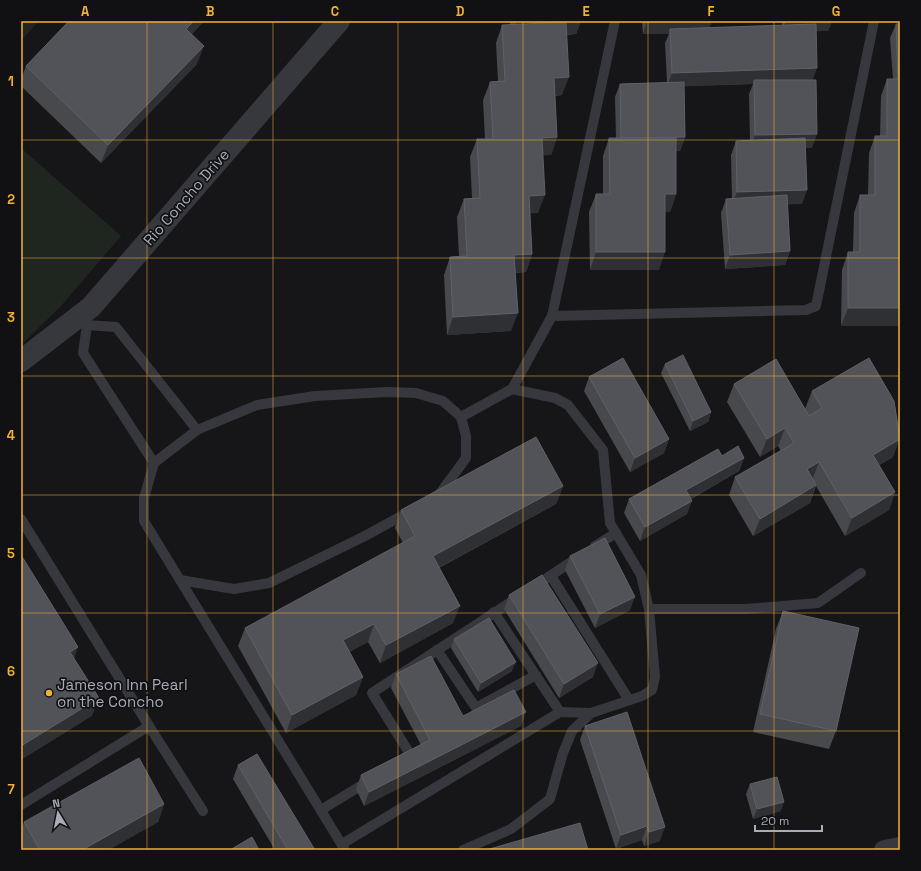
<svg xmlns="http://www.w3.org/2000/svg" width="921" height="871" font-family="'Space Grotesk',sans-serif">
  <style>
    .green { fill: #1e261f }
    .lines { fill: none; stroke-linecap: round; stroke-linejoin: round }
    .service { stroke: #37383d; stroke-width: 10 }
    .minor { stroke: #37383d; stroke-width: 20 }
    .tertiary { stroke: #37383d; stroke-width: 22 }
    .wall { fill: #47494d }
    .shaded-wall { fill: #2f3033 }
    .building { fill: #525359; stroke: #5f6168 }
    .grid { fill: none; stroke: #f2b134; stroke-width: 1; stroke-opacity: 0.55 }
    .poi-dot { fill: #f2b134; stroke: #111113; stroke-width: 1.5 }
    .labels { text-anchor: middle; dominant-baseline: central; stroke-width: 3.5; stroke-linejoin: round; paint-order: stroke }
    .street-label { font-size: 15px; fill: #a8adb8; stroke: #111113 }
    .poi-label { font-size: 15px; fill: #a8adb8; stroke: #111113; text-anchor: start }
    .neatline { fill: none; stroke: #f2b134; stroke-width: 1.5 }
    .grid-label { font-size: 13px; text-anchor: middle; font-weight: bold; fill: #f2b134 }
  </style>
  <rect width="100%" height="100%" fill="#161618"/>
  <g class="green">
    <polygon points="21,21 39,21 21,41"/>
    <polygon points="21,148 121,236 61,306 21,345"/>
  </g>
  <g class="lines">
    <g class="service">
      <polyline points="80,315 87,325 83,353 154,463"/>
      <polyline points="552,316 806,310 816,306 874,21"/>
      <polyline points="87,325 116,327 197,430"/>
      <polygon points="387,392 416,393 443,401 461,417 466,436 466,458 438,496 365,536 269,583 234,589 180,580 144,521 144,498 154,463 197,430 257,405 315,396"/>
      <polyline points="461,417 512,389 552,316 615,21"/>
      <polyline points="21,519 149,726 21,805"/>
      <polyline points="595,546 616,533"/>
      <polyline points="551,576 629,700"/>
      <polyline points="180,580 345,850"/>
      <polyline points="535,586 577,558"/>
      <polyline points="649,609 746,609 818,603 861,573"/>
      <polyline points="494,612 560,712"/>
      <polyline points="437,650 476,708 536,675"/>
      <polyline points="149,726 203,811"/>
      <polyline points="403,759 410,754 372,693 517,598"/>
      <polyline points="321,810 367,782"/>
      <polyline points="342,844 560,712 591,713"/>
      <polyline points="463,850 511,829 550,799 563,753 572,731 591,713 642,696 652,690 655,677 649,609 641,575 610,523 603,450 568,405 555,398 512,389"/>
    </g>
    <polyline class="minor" points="884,850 900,847"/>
    <polyline class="tertiary" points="21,361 91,307 339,21"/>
  </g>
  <g class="wall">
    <polygon points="69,21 204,21 203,22 192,34 197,64 101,163 21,86 21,79 26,66"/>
    <polygon points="510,21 581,21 576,34 567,35 562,95 555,96 557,137 551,155 543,155 538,213 530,213 532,254 526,272 515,273 511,331 447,335 444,275 450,257 459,257 457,217 464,199 472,198 470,157 477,139 485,139 483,100 490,82 498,81 496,43 502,25 510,25"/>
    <polygon points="642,21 712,21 709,28 782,25 782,21 832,21 828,31 816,31 813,80 812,148 805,148 802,204 787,204 790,251 785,265 725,269 721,213 726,199 732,199 731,155 736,141 750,140 749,94 753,84 684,86 685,137 680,151 676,151 676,194 670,212 665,212 659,270 590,270 589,212 596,194 603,194 603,156 609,138 616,138 615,97 620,84 667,83 665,43 669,34 643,34"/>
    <polygon points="896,24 900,24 900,326 841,326 842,270 848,252 853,252 854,213 860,195 868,195 869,153 875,136 880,136 881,96 887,79 893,79 890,38"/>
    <polygon points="665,364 711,412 708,422 690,431 661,373"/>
    <polygon points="589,377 669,439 664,453 630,472 584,391"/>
    <polygon points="734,384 805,409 812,391 893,457 879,465 895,492 889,510 845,536 816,486 810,503 753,536 729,495 735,477 781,451 778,446 760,457 727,402"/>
    <polygon points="722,456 744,458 739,471 691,499 687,514 640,541 624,513 629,499"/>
    <polygon points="563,486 556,504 439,568 453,623 380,663 368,642 349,652 363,677 356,695 286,733 238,646 245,628 403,543 395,528 401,510"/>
    <polygon points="570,556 630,610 595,628 565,570"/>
    <polygon points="509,595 593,677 559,698 504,609"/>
    <polygon points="783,611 836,731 829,749 753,732 776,629"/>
    <polygon points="454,639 512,671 478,692 451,648"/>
    <polygon points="396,674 463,716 521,726 364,806 356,789 361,775 421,745 391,688"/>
    <polygon points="585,726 660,841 644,846 642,840 616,849 580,740"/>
    <polygon points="238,765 315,850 275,850 233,779"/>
    <polygon points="750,784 781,811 753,819 746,794"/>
    <polygon points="164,804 158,822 108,850 23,850 21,846 21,830 24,822"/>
  </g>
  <g class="shaded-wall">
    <polygon points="194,21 204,21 203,22 179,47 186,29"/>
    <polygon points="517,21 581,21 576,34 511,38"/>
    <polygon points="647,21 712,21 707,33 670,29 669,34 643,34"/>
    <polygon points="786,21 832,21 828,31 782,32"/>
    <polygon points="204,46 197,64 101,163 108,145"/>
    <polygon points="817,68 812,82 754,80 753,84 667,87 672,73"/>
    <polygon points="569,77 562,95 548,96 554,78"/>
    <polygon points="817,134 812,148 750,149 755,135"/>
    <polygon points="557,137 551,155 535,156 542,138"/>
    <polygon points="685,137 680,151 616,152 621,138"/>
    <polygon points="807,190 802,204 732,206 737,192"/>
    <polygon points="665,194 676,194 670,212 659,212"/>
    <polygon points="545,195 538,213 522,214 529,196"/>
    <polygon points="790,251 785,265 725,269 730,255"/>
    <polygon points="596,252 665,252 659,270 590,270"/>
    <polygon points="532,254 526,272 508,273 514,255"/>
    <polygon points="848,308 900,308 900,326 841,326"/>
    <polygon points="518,313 511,331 447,335 453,317"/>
    <polygon points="711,412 708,422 690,431 693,421"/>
    <polygon points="785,428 778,446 760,457 767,439"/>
    <polygon points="669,439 664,453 630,472 635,458"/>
    <polygon points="900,439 893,457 866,473 873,455"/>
    <polygon points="744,458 739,471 681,504 686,490"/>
    <polygon points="819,462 812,480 807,469"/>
    <polygon points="816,485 810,503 753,536 760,519"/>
    <polygon points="563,486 556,504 427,574 433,556"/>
    <polygon points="895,492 889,510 845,536 852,518"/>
    <polygon points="692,501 687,514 640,541 645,527"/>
    <polygon points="635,597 630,610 595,628 600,614"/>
    <polygon points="460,606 453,623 380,663 386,645"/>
    <polygon points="374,624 368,642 337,658 343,640"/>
    <polygon points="78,647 72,665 70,652"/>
    <polygon points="516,662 512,671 478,692 481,683"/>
    <polygon points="598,663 593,677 559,698 564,684"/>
    <polygon points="363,677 356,695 286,733 292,715"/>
    <polygon points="99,698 92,716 21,760 21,746"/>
    <polygon points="526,712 521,726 364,806 369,792"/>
    <polygon points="784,802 781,811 753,819 757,809"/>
    <polygon points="164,804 158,822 108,850 82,850"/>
    <polygon points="647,826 642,840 616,849 621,835"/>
    <polygon points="665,827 660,841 644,846 649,832"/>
  </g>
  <g class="building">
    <polygon points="69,21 194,21 186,29 204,46 108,145 26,66"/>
    <polygon points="566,22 569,77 554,78 557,137 542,138 545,195 529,196 532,254 514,255 518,313 453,317 450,257 467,256 464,199 480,198 477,139 493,139 490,82 505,81 502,25"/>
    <polygon points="816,24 817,68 672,73 670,29"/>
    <polygon points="896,24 900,24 900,79 898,79"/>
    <polygon points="887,79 900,79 900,308 848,308 848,252 860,252 860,195 875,195 875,136 887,136"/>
    <polygon points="754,80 816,80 817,134 755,135"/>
    <polygon points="684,82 685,137 621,138 620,84"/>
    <polygon points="609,138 676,138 676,194 665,194 665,252 596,252 596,194 610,194"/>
    <polygon points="805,138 807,190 737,192 736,141"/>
    <polygon points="787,195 790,251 730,255 726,199"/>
    <polygon points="683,355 711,412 693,421 665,364"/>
    <polygon points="623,358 669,439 635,458 589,377"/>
    <polygon points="869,358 894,401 900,439 873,455 895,492 852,518 819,462 807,469 816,485 760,519 735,477 794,443 785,428 767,439 734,384 776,359 809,416 822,408 812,391"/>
    <polygon points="536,437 563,486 433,556 460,606 386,645 374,624 343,640 363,677 292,715 245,628 415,536 401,510"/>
    <polygon points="738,446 744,458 686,490 692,501 645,527 629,499 718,449 722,456"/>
    <polygon points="605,538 635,597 600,614 570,556"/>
    <polygon points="21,555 78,647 70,652 99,698 21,746"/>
    <polygon points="542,575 598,663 564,684 509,595"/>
    <polygon points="783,611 859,628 836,731 760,714"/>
    <polygon points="489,618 516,662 481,683 454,639"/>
    <polygon points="431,656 463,716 514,690 526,712 369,792 361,775 430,740 396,674"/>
    <polygon points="627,712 665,827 649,832 647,826 621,835 585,726"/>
    <polygon points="257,754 315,850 288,850 238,765"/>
    <polygon points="139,758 164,804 82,850 40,850 24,822"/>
    <polygon points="777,777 784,802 757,809 750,784"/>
    <polygon points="580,823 588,850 486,850"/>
    <polygon points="252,837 259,850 230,850"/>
  </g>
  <path class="grid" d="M147,21V850M273,21V850M398,21V850M523,21V850M648,21V850M774,21V850M21,140H900M21,258H900M21,376H900M21,495H900M21,613H900M21,731H900"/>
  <circle class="poi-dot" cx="49" cy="693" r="4"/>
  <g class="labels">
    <g class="street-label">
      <text transform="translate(186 197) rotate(-49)">Rio Concho Drive</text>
    </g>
    <g class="poi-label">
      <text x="57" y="684">Jameson Inn Pearl<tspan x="57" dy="17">on the Concho</tspan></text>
    </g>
  </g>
  <rect width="921" height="871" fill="none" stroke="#111113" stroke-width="44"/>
  <g transform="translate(58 813) rotate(350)" stroke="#111113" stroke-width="3" paint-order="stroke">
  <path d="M0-3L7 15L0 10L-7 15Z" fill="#a8adb8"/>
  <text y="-6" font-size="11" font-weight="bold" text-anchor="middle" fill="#a8adb8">N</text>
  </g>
  <path d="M755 825v6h67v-6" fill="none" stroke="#a8adb8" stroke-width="2"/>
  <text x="761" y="825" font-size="12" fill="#a8adb8" stroke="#111113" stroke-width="3" paint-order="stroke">20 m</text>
  <rect x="22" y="22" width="877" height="827" class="neatline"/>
  <g class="grid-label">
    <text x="85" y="16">A</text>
    <text x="210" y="16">B</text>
    <text x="335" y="16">C</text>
    <text x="460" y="16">D</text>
    <text x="586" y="16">E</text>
    <text x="711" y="16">F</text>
    <text x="836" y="16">G</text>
    <text x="11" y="86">1</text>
    <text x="11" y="204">2</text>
    <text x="11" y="322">3</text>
    <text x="11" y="440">4</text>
    <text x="11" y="558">5</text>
    <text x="11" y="676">6</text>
    <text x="11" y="794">7</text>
  </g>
</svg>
